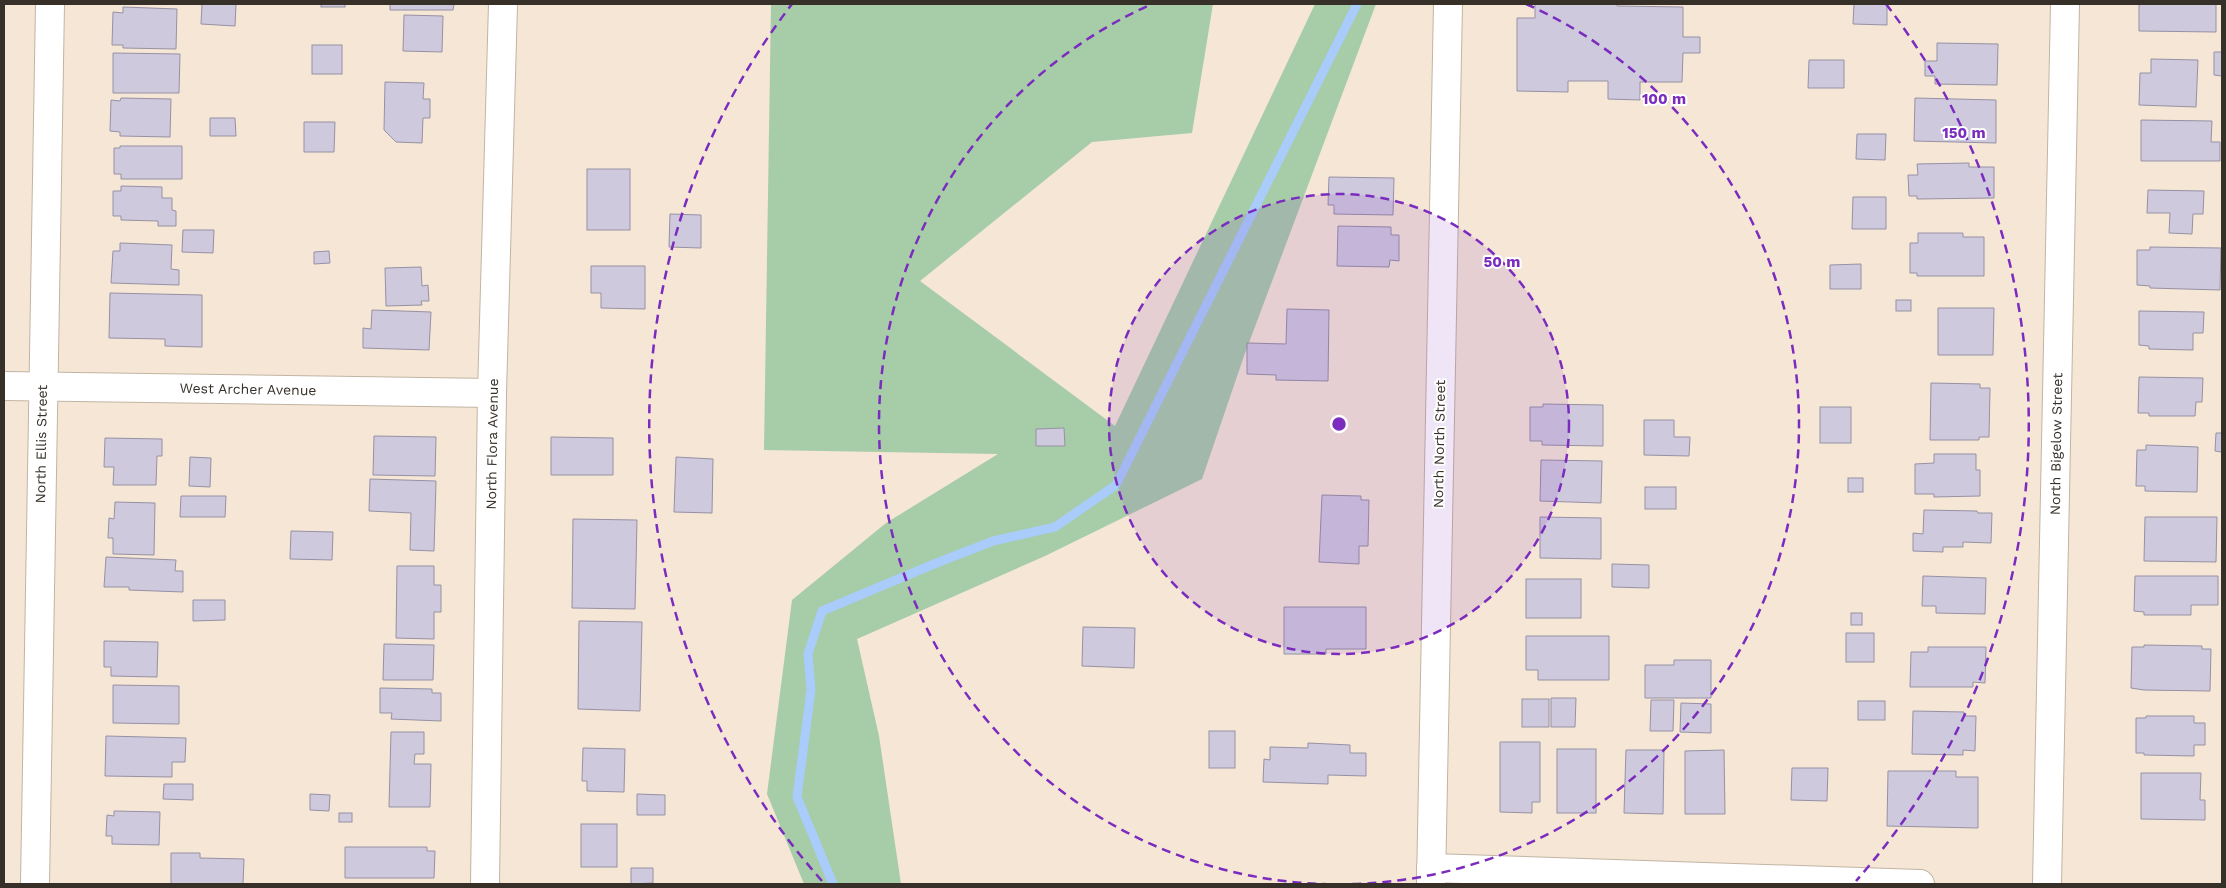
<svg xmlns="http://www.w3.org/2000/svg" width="2226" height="888" font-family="'Work Sans',sans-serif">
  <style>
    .green { fill: #a7cca8 }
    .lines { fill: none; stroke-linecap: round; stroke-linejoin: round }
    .stream { stroke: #a9ccfb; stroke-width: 9 }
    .building { fill: #cec9dd; stroke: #9691a4 }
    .minor-casing { stroke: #c2b4a3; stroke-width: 30 }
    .minor { stroke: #fff; stroke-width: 28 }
    .ring { fill: none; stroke: #7b2cbf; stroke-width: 2.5; stroke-dasharray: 9 6 }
    .labels { text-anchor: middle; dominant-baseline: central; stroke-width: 4; stroke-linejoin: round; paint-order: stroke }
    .street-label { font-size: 14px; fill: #363029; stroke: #fff }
    .centre { fill: #7b2cbf; stroke: #fff; stroke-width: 2.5 }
    .ring-label { font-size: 15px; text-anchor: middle; font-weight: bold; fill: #7b2cbf; stroke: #fff; stroke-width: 4; stroke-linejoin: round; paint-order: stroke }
  </style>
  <rect width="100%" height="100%" fill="#f5e6d5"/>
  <polygon class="green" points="771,4 1213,4 1192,133 1092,142 920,281 1115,426 1315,4 1376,4 1244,356 1202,479 1045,556 857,639 879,736 901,884 804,884 767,794 792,600 886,523 998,454 764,450"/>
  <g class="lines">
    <polyline class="stream" points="833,884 797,797 811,690 808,654 822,611 934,564 993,541 1055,527 1116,485 1357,4"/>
  </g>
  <g class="building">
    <polygon points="202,4 236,4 235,26 201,24"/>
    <rect x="321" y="4" width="24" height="3"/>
    <polygon points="390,4 454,4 453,10 390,10"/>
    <polygon points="1535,4 1617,4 1617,6 1683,7 1683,37 1700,37 1700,53 1683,53 1682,82 1640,82 1640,100 1608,99 1608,81 1568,81 1568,92 1517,91 1517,18 1535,18"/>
    <polygon points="1854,4 1887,4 1887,25 1853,24"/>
    <polygon points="2139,4 2216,4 2216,32 2139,31"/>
    <polygon points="123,7 177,9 176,49 123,48 123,45 112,45 113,12 123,13"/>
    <polygon points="404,15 443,16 442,52 403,51"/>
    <polygon points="1937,43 1998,44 1997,85 1935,84 1935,76 1925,76 1925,61 1937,61"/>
    <rect x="312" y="45" width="30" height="29"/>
    <polygon points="2214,52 2222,52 2222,76 2214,75"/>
    <polygon points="113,53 180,54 179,93 113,93"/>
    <polygon points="2151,59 2198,60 2196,107 2139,105 2140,73 2151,73"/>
    <polygon points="1809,60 1844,60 1844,88 1808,88"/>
    <polygon points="385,82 424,83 423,99 430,99 430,118 423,118 422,143 396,142 384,130"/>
    <polygon points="121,98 171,99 170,137 120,136 120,132 110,131 111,100 120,101"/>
    <polygon points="1915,98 1996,100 1996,143 1914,141"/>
    <polygon points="210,118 235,118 236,136 210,136"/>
    <polygon points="2141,120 2212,121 2211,142 2220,142 2220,161 2141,161"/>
    <polygon points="304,122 335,122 334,152 304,152"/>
    <polygon points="1857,134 1886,134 1885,160 1856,159"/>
    <polygon points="120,146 182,146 182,179 121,179 121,174 114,174 114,148 120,148"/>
    <polygon points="1969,163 1969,167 1994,167 1994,198 1917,199 1917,196 1909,196 1908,175 1918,175 1917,164"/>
    <rect x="587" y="169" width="43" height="61"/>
    <polygon points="1329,177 1394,178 1393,215 1334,214 1334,205 1328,205"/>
    <polygon points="121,186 162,187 162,198 172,198 172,210 176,211 176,226 158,226 158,221 121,220 121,216 113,216 113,191 121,191"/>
    <polygon points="2148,190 2204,191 2203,214 2193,214 2192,234 2169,233 2170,213 2147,213"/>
    <polygon points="1853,197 1886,197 1886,229 1852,229"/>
    <polygon points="670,214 701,215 701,248 669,247"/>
    <polygon points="1338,226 1391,227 1391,235 1399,235 1399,261 1390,260 1389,267 1337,266"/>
    <polygon points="183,230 214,230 213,253 182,252"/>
    <polygon points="1918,233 1963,233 1963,237 1984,237 1984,276 1917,276 1917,273 1910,273 1910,243 1918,243"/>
    <polygon points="120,243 172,245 171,269 179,270 179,285 111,283 113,251 120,251"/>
    <polygon points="2150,247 2221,248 2220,290 2150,288 2150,286 2137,285 2137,250 2150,250"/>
    <polygon points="329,251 330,263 314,264 314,252"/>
    <polygon points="1861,264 1861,289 1830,289 1830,265"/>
    <polygon points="591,266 645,266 645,309 601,308 601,293 591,293"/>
    <polygon points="421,267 422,286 428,285 429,301 421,301 422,305 386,306 385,268"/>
    <polygon points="110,293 202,295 202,347 165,346 165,339 109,338"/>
    <rect x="1896" y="300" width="15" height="11"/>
    <polygon points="1938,308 1994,308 1993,355 1938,355"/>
    <polygon points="1287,309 1329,310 1328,381 1276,380 1276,375 1247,374 1247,343 1286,344"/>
    <polygon points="372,310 431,312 429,350 363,348 363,328 371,329"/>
    <polygon points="2139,311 2204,312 2203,333 2193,333 2193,350 2149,349 2149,346 2139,345"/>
    <polygon points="2139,377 2203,378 2202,402 2196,402 2195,416 2149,416 2149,413 2138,413"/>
    <polygon points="1931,383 1980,384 1980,388 1990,388 1989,437 1979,437 1979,440 1930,440"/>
    <polygon points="1543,404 1603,405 1603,446 1542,445 1542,441 1530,441 1530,407 1543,407"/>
    <rect x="1820" y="407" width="31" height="36"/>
    <polygon points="1644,420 1674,420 1674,437 1690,437 1689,456 1644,455"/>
    <polygon points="1064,428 1065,446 1036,446 1036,429"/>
    <polygon points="2216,433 2222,433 2222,452 2215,451"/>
    <polygon points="374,436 436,437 435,476 373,475"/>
    <polygon points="551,437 613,438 613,475 551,475"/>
    <polygon points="105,438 162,439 162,456 157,456 156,485 113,485 114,467 104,467"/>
    <polygon points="2146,445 2198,447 2197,492 2145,491 2145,486 2136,486 2137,450 2146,450"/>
    <polygon points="1934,454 1976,454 1976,470 1980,470 1980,496 1934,497 1934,494 1915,494 1915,464 1934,463"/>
    <polygon points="190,457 211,458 210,487 189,486"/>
    <polygon points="676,457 713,459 712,513 674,512"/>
    <polygon points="1541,460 1602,461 1601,503 1540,501"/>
    <rect x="1848" y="478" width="15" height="14"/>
    <polygon points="370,479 436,481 434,551 410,550 411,513 369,511"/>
    <rect x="1645" y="487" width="31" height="22"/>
    <polygon points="1322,495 1361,496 1361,500 1369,500 1368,546 1359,546 1359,564 1319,562"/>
    <polygon points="181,496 226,496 225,517 180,517"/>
    <polygon points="115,502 155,503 154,555 113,554 113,538 108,538 109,518 114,519"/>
    <polygon points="1924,510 1977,511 1978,513 1992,513 1991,543 1963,542 1963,547 1943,547 1943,552 1913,551 1913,533 1923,534"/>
    <polygon points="1540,517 1601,518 1601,559 1540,558"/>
    <polygon points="2145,517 2217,517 2216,562 2144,561"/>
    <polygon points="573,519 637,520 635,609 572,608"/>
    <polygon points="291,531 333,532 332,560 290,559"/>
    <polygon points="106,557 176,560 175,571 183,571 183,592 129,590 129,587 104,587"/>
    <polygon points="1612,564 1649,565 1649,588 1612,587"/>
    <polygon points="397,566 434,566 434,585 441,585 441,612 434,612 434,639 396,638"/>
    <polygon points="1923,576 1986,578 1985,614 1936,613 1936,606 1922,606"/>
    <polygon points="2135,576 2218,576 2218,605 2191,605 2191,615 2144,615 2144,612 2134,611"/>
    <rect x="1526" y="579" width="55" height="39"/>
    <polygon points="193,600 225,600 225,620 193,621"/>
    <polygon points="1284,607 1366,607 1366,649 1326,649 1326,654 1284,654"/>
    <rect x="1851" y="613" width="11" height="12"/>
    <polygon points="579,621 642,622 640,711 578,709"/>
    <polygon points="1083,627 1135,628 1134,668 1082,666"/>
    <rect x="1846" y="633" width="28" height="29"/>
    <polygon points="1526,636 1609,636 1609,680 1538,680 1538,670 1526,670"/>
    <polygon points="104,641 158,642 157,677 111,676 111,667 104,667"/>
    <polygon points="384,644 434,645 433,680 383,680"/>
    <polygon points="2144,645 2202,646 2202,649 2211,649 2210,691 2144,690 2131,688 2132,647 2144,647"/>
    <polygon points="1928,647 1986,647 1985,683 1973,682 1973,687 1910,687 1911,652 1928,652"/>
    <polygon points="1674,660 1711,660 1711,698 1645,698 1645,665 1674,665"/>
    <polygon points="113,685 179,686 179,724 113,723"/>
    <polygon points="380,688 432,689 432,693 441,693 441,721 391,719 392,713 380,713"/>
    <polygon points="1551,698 1576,698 1575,727 1551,727"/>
    <rect x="1522" y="699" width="27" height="28"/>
    <polygon points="1651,700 1674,700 1673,731 1650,731"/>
    <rect x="1858" y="701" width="27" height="19"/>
    <polygon points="1681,703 1711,704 1711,733 1680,732"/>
    <polygon points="1913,711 1964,712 1964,716 1976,716 1975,751 1963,750 1963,755 1912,754"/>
    <polygon points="2146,716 2194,716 2194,723 2205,723 2205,745 2194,745 2194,756 2144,755 2144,753 2136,753 2136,718 2146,718"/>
    <rect x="1209" y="731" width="26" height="37"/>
    <polygon points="391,732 424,732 424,754 415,754 414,764 431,764 430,807 389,807"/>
    <polygon points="106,736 186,738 185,762 172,762 172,777 105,776"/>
    <polygon points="1500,742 1540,742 1540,802 1532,802 1532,813 1500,812"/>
    <polygon points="1308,743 1350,745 1350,753 1366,753 1366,776 1328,775 1328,784 1263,782 1264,759 1270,760 1270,747 1308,748"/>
    <polygon points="583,748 625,749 624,792 587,791 587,781 582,781"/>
    <rect x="1557" y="749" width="39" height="64"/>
    <polygon points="1626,750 1664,750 1663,814 1624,813"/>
    <polygon points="1724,750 1725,814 1685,814 1685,751"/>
    <polygon points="1792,768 1828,768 1827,801 1791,800"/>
    <polygon points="1888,771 1956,771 1956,777 1978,777 1978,828 1887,826"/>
    <polygon points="2141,773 2201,773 2200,800 2205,800 2205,820 2141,819"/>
    <polygon points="164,784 193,784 193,800 163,799"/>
    <polygon points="310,794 330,795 329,811 310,810"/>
    <polygon points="637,794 665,795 665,815 637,815"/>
    <polygon points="114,811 160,812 159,845 112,844 112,836 106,836 107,815 114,816"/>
    <rect x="339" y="813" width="13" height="9"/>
    <rect x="581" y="824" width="36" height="43"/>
    <polygon points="345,847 427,847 427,851 435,851 434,878 345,878"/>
    <polygon points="171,853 200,853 200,858 244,859 243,884 171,884"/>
    <polygon points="631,868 653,868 653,883 631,884"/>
  </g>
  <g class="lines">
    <defs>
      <g id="minor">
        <polyline points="4,386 492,393"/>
        <polyline points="1431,868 1920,884"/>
        <polyline points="35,884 50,4"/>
        <polyline points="485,884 492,393 503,4"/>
        <polyline points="1431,884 1448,4"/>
        <polyline points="2047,884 2065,4"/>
      </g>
    </defs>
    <use href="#minor" class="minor-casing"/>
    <use href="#minor" class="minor"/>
  </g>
  <circle cx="1339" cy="424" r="230" fill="#7b2cbf" fill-opacity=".12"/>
  <g class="ring">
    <circle cx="1339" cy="424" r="230"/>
    <path d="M1526 4A460 460 0 1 1 1152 4"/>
    <path d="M822 881A690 690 0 0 1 792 4M1886 4A690 690 0 0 1 1856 881"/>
  </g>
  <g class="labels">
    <g class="street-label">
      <text transform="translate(248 389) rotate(1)">West Archer Avenue</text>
      <text transform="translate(41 444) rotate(-89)">North Ellis Street</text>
      <text transform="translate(492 444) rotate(-89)">North Flora Avenue</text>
      <text transform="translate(1439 444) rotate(-89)">North North Street</text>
      <text transform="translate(2056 444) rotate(-89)">North Bigelow Street</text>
    </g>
  </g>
  <circle cx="1339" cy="424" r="8" class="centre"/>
  <g class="ring-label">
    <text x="1664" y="104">100 m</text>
    <text x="1964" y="138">150 m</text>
    <text x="1502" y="267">50 m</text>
  </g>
  <rect width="2226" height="888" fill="none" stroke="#363029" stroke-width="10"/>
</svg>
